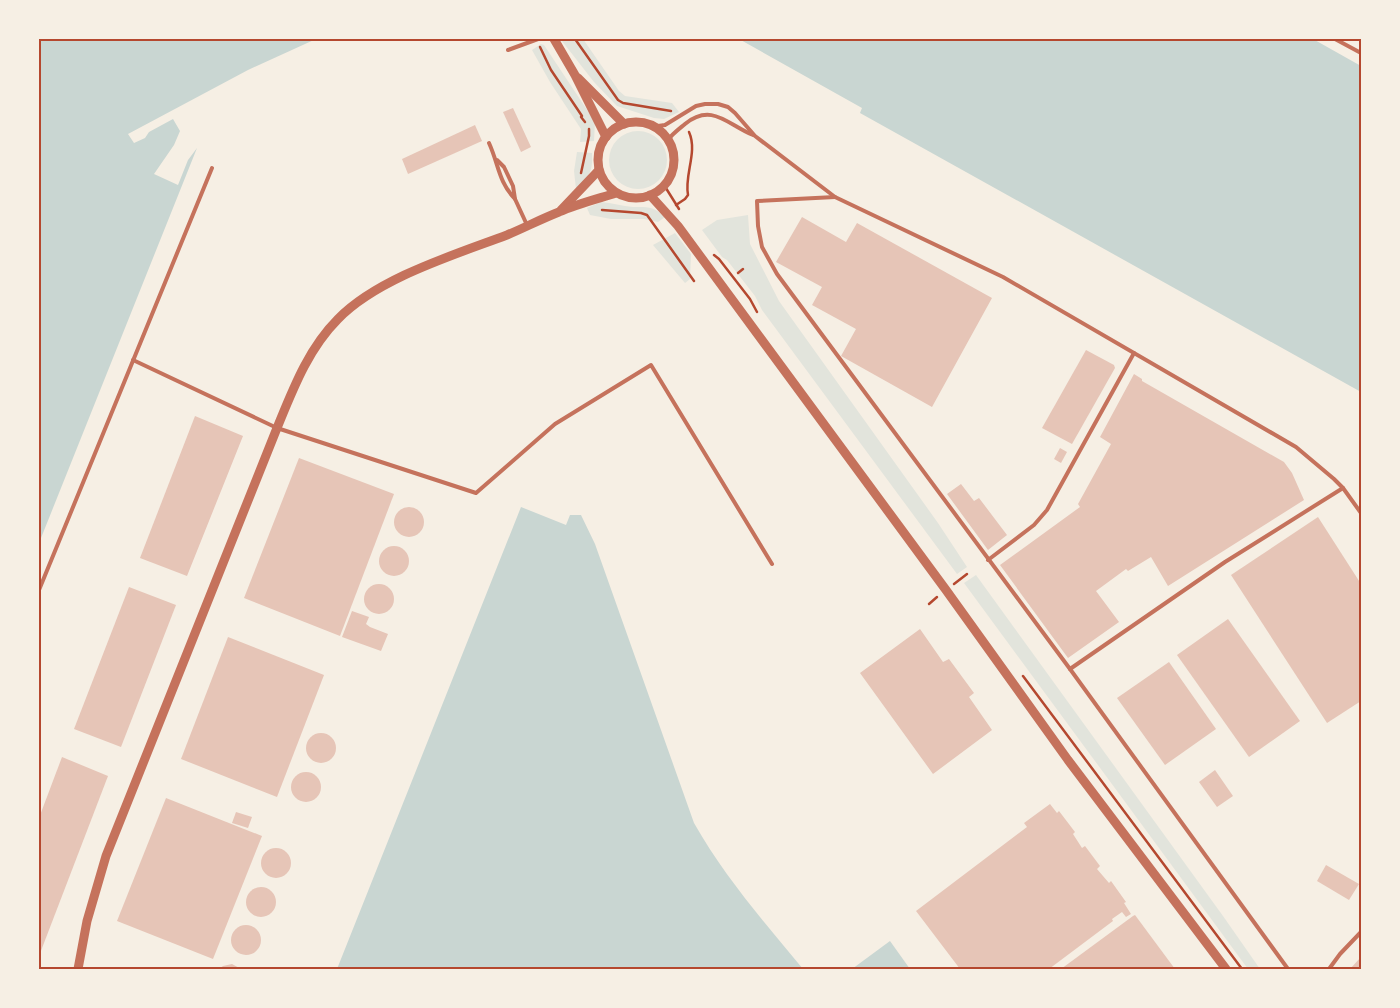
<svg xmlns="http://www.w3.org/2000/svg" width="1400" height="1008" font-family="'Alegreya Sans',sans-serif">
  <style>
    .green { fill: #e2e4dc }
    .water { fill: #c9d6d2 }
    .pier { fill: #f6efe4 }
    .building { fill: #e6c5b7 }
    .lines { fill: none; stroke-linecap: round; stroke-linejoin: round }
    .path { stroke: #b5482f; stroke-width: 2.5 }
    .service { stroke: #c5725c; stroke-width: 4 }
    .tertiary { stroke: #c5725c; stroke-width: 9 }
    .neatline { fill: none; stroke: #b5482f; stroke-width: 2 }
  </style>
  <rect width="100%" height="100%" fill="#f6efe4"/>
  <g class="green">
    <polygon points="563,39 583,39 619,91 625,96 672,103 679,112 664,119 654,118 617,106 594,82 562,41"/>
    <polygon points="541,44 544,45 595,122 594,141 580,142 581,129 550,82 532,50"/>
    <circle cx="638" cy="160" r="29"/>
    <path d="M577,152L592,153C593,172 589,177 576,189L574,171Z"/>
    <path d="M601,202C612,203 622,206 633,207C648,207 653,206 665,217L658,222L644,219H611L590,215L587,208Z"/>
    <polygon points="748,215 750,244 779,301 938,523 967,567 957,574 762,310 755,296 727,260 722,257 702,230 717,220"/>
    <polygon points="675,233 691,254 690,279 685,283 653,245"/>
    <polygon points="976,575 1223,916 1260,969 1248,969 964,583"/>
  </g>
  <g class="water">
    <polygon points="39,39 316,39 248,70 128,134 134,143 145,138 149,132 173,119 180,131 174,145 154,174 178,185 188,160 197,148 39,543"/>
    <polygon points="739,39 1313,39 1361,66 1361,392 860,113 862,108"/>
    <path d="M521,507L566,525L570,515H581L595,544L694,823C724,876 764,922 803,969H337Z"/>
    <polygon points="890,941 910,969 852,969"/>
  </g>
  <polygon class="pier" points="243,74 132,135 135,140 143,136 148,129 172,117 175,117 149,130 145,137 133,140 130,135 131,133"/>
  <g class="building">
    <polygon points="513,108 531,147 521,152 503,112"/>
    <polygon points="475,125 482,141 408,174 402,159"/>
    <polygon points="802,217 846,242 857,223 992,298 932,407 841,356 856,329 812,305 822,287 776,262"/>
    <polygon points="1086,350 1114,365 1115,368 1072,444 1042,428"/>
    <polygon points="1134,374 1142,379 1142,381 1284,462 1292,473 1304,500 1168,586 1151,557 1128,571 1126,569 1096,591 1119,622 1068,658 1000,565 1080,507 1078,504 1111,444 1100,437"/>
    <polygon points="195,416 243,436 187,576 140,558"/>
    <polygon points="1060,448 1067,452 1061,463 1054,459"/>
    <polygon points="299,458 394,494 340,636 244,598"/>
    <polygon points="961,484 974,501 979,498 1007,535 988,550 947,494"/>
    <circle cx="409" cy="522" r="15"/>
    <polygon points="1318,517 1361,584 1361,701 1327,723 1231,575"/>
    <circle cx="394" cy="561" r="15"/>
    <circle cx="379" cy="599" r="15"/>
    <polygon points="129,587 176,605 121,747 74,729"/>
    <polygon points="352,611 369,617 366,624 370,627 388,634 381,651 342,637"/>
    <polygon points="1228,619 1300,721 1249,757 1177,655"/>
    <polygon points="920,629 943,662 949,659 974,693 969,697 992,730 933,774 860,673"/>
    <polygon points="228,637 324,675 277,797 181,759"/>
    <polygon points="1169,662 1216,729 1165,765 1117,698"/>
    <circle cx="321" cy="748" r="15"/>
    <polygon points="62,757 108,776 39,956 39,818"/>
    <polygon points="1215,770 1233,796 1217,807 1199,782"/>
    <circle cx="306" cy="787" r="15"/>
    <polygon points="166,798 262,836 213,959 117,921"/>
    <polygon points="1050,804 1057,813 1059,811 1075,832 1073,834 1082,848 1085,846 1100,866 1097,869 1109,883 1111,881 1126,902 1124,903 1131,914 1126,917 1122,912 1112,919 1113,921 1049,969 960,969 916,911 1027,827 1024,823"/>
    <polygon points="236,812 252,817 248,828 232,823"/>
    <circle cx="276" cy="863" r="15"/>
    <polygon points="1326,865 1359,884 1349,900 1317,881"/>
    <circle cx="261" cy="902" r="15"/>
    <polygon points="1135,915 1175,969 1061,969 1133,916"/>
    <circle cx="246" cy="940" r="15"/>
    <polygon points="1361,957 1361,969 1350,969"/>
    <polygon points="232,964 241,969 219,969 223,966"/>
  </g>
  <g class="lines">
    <g class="path">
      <polyline points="575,39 618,100 623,103 671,111"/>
      <polyline points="540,47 551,70 582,116"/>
      <polyline points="581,117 585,122"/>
      <polyline points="581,173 589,136 589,129"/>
      <polyline points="664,185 679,209"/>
      <path d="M676,205L685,199L688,195C684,175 698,152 689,132"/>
      <polyline points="602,210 641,213 647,215 694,281"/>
      <polyline points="714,255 719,259 750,299 757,312"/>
      <polyline points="738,273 743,269"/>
      <polyline points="954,584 967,574"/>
      <polyline points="929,604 937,597"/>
      <polyline points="1023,676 1242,969"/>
    </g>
    <g class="service">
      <polyline points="1335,39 1361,53"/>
      <polyline points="508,50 538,39"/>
      <polyline points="648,124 658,126 665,125 696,106 705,104 718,104 728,107 735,113 755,136 835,197 1003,277 1296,447 1334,479 1343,488 1361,513"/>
      <path d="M668,140C672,134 679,129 685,124C712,102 728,125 753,135"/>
      <path d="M489,143C499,165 498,181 515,199"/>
      <polyline points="497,160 504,167 513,186 515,199 527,225"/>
      <polyline points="835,197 757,201 758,226 762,247 777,274 1070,669 1288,969"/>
      <polyline points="133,360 277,428 476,493 555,424 651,365 772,564"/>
      <polyline points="988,560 1034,525 1047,510 1134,353"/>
      <polyline points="39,590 212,168"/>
      <polyline points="1070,669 1225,562 1343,488"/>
      <polyline points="1329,969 1340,954 1361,932"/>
    </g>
    <g class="tertiary">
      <polyline points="554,39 575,75 606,137"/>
      <polyline points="578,78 624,124"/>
      <circle cx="636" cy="160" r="38"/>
      <polyline points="650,195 678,226 946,590 1068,760 1226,969"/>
      <polyline points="561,210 599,170"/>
      <path d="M78,969L87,921L106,856L277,428C293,389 308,349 338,319C378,278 454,255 507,235C524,228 541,219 559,212C577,204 597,199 616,193"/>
    </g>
  </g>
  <rect width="1400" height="1008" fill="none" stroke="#f6efe4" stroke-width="80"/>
  <rect x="40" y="40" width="1320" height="928" class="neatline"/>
</svg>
